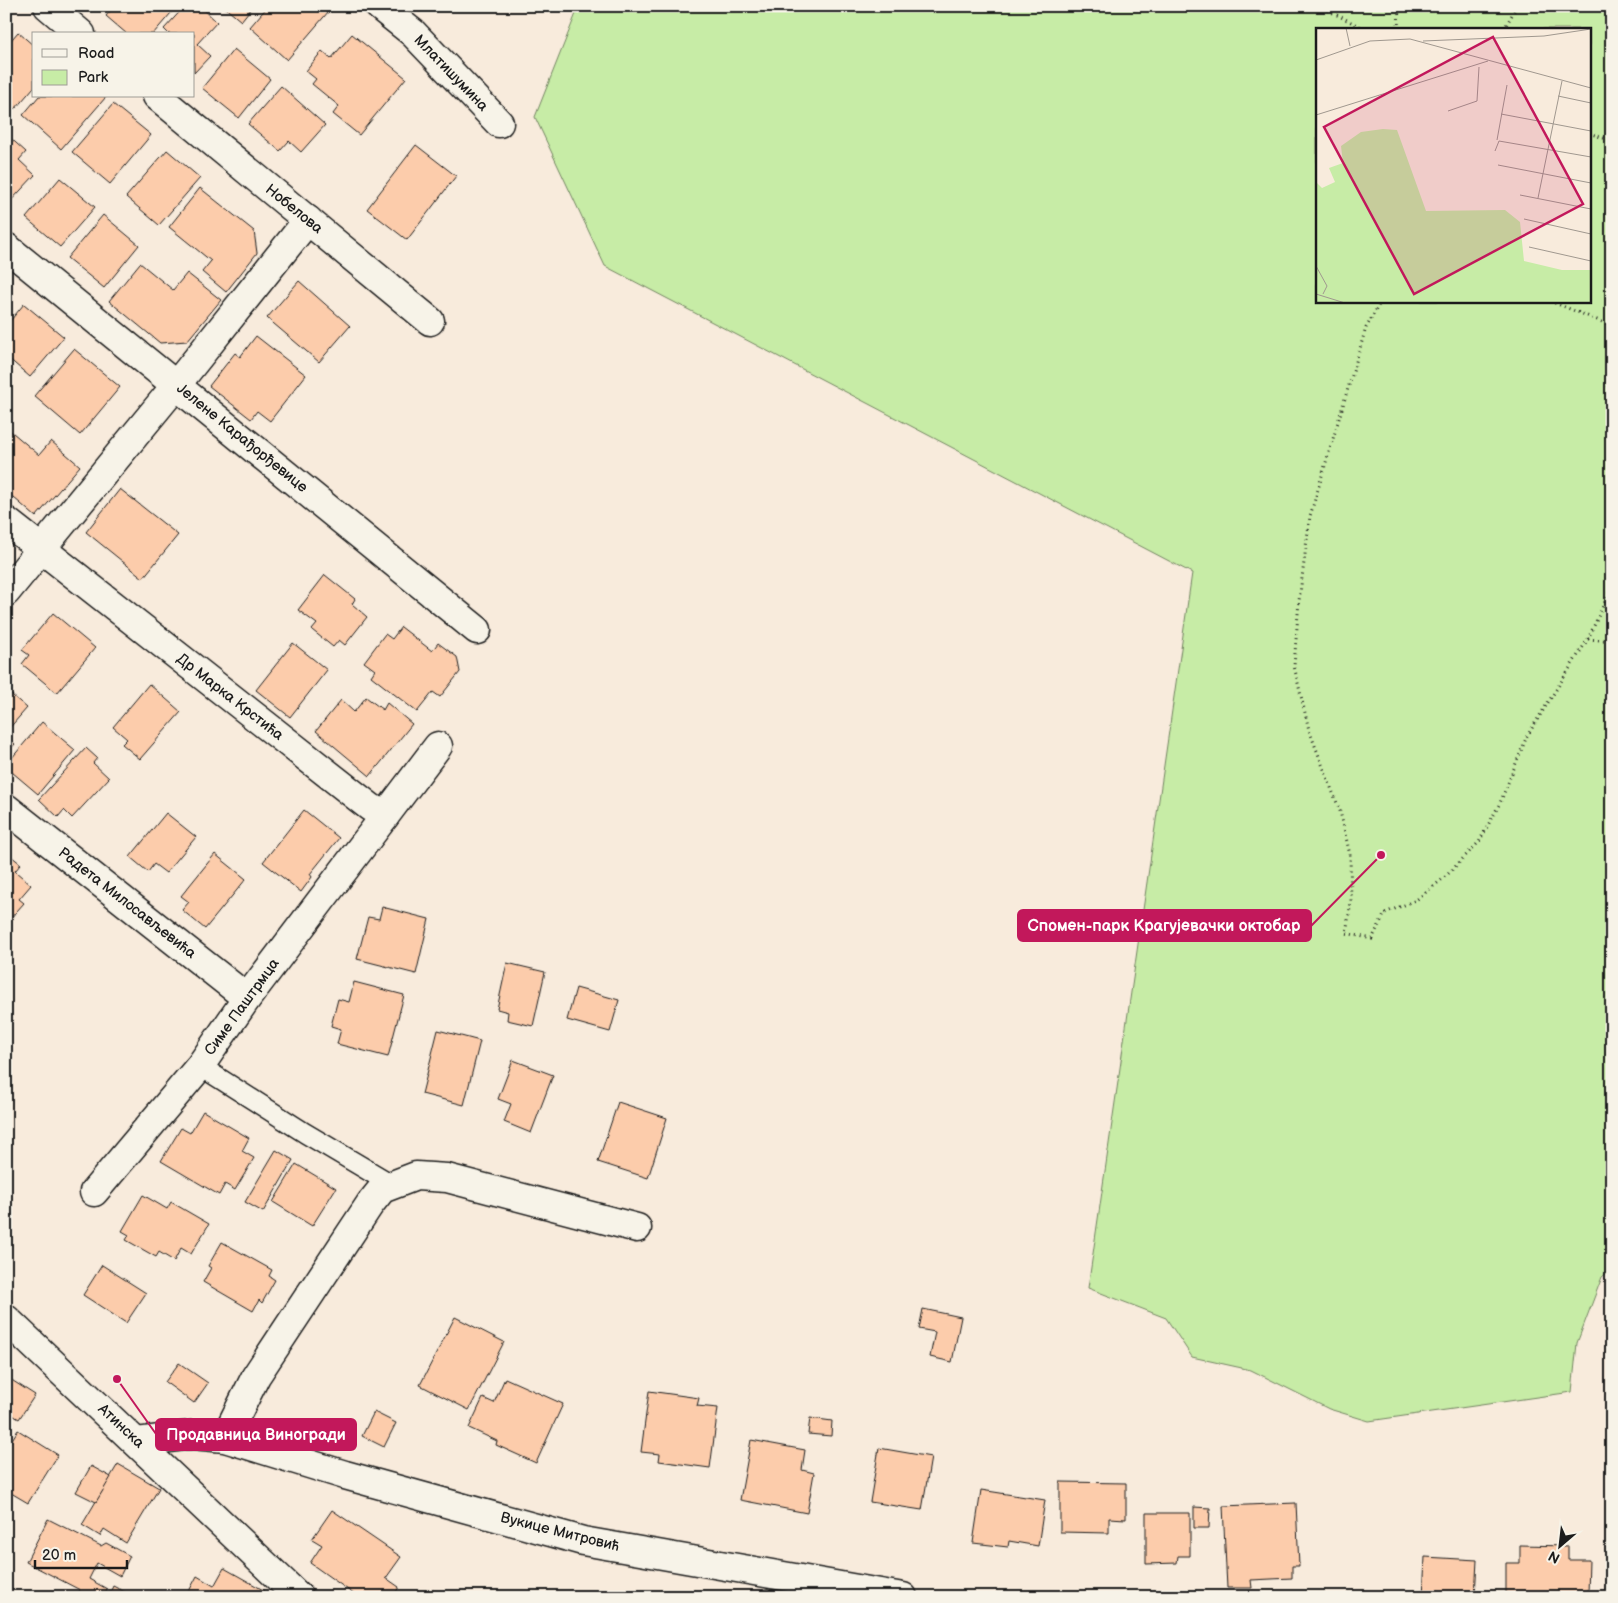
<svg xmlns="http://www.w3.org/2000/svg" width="1618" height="1603" font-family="'Balsamiq Sans',sans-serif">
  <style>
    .green { fill: #c7eca6; stroke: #728461; fill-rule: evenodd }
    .building { fill: #fcccab; stroke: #1c1c1c }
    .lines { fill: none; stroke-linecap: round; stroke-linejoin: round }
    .service-casing { stroke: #1c1c1c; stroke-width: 22 }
    .minor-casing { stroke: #1c1c1c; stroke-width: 31 }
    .tertiary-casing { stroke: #1c1c1c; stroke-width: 31 }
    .path { stroke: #1c1c1c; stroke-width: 3; stroke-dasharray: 1 4; stroke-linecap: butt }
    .service { stroke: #f7f3e8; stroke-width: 19 }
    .minor { stroke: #f7f3e8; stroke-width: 28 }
    .tertiary { stroke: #f7f3e8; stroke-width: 28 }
    .labels { text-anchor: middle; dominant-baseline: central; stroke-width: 4; stroke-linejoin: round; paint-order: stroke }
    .street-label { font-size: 15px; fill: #1c1c1c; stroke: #f7f3e8 }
    .inset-road { fill: none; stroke: #a0988f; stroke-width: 1 }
    .view { fill: #c2185b; fill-opacity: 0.15; stroke: #c2185b; stroke-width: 2.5 }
    .inset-edge { fill: none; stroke: #1c1c1c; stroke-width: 2.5 }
    .leader { fill: none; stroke: #c2185b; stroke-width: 2 }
    .callout-dot { fill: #c2185b; stroke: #f7f3e8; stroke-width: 2 }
    .callout { fill: #c2185b; stroke: #c2185b; stroke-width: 2 }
    .callout-label { font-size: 16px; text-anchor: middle; font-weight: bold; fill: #fff }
  </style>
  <rect width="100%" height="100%" fill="#f8ebdc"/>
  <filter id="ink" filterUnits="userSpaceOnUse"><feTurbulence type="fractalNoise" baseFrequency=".02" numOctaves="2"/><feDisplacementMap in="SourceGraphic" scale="10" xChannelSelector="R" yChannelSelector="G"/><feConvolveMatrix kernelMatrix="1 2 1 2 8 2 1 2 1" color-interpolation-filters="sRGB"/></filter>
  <g filter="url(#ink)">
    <path class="green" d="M579,6H1612V1269L1602,1277L1577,1343L1572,1392L1369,1421L1329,1409L1251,1370L1192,1357L1166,1318L1088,1288L1192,573L605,266L535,117ZM1317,29H1589V301H1317Z"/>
    <g class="building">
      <polygon points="114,6 177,6 153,34 127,34 106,16"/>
      <polygon points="185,6 200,6 217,22 197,44 210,56 194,73 194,34 169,34 164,29"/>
      <polygon points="223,6 253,6 241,21"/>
      <polygon points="268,6 323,6 329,11 287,60 250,27"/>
      <polygon points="18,32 34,46 34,87 15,109 6,101 6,46"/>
      <polygon points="352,34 406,78 359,135 333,114 339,106 312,84 316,79 306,71 322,51 331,59"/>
      <polygon points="234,49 270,79 239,118 202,88"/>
      <polygon points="281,86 325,125 301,152 289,141 280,151 248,124"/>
      <polygon points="39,96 104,96 106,97 61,149 23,115"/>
      <polygon points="113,104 151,135 110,184 72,152"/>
      <polygon points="6,134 26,152 19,160 35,175 6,206"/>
      <polygon points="416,145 456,176 407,240 367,209"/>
      <polygon points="167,150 200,178 159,225 126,197"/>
      <polygon points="60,178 95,207 60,247 26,218"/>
      <polygon points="200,188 254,231 257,253 226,292 202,272 211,261 169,227"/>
      <polygon points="103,215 139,245 104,288 67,258"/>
      <polygon points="140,263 173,290 187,273 221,300 187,341 160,343 109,301"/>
      <polygon points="299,281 350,326 319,362 267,318"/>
      <polygon points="24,304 64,337 30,377 6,356 6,326"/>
      <polygon points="256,336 306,375 270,421 257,411 251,419 209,386 235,353 240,357"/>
      <polygon points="74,349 120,387 80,435 34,396"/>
      <polygon points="6,427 39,455 51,441 80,466 36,517 6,491"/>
      <polygon points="120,489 178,535 143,578 86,532"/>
      <polygon points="325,575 355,599 352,604 367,617 345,645 339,640 333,647 312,630 317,624 298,610"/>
      <polygon points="53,613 95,648 57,693 22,664 29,655 22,650"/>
      <polygon points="401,627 432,651 438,643 457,657 460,672 440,697 433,692 417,712 371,676 375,670 364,662 385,634 392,639"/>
      <polygon points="293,643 327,670 290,717 256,690"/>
      <polygon points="149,684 181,712 140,759 122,744 127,739 113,727"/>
      <polygon points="6,690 27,708 6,732"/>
      <polygon points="366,697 383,710 387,703 412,724 370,776 316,731 341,700 354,712"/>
      <polygon points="42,722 75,750 38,794 6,767 6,765"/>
      <polygon points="6,737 15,744 6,754"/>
      <polygon points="86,748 97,758 93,763 109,778 72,818 64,810 58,817 39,799"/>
      <polygon points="304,810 339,838 310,874 312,877 301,892 263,862"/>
      <polygon points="166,813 196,837 166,873 154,864 148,872 130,857"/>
      <polygon points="6,852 21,864 15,871 31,885 19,899 24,903 9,920 6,917"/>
      <polygon points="215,854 246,879 205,929 182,910 189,902 181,896"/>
      <polygon points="382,907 429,919 416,974 357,959 368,917 379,919"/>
      <polygon points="507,963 545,972 533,1026 507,1020 508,1012 497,1009"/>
      <polygon points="354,982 404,995 388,1057 337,1044 341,1029 331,1026 338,999 349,1002"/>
      <polygon points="576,988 619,1000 610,1032 567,1020"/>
      <polygon points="438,1030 480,1041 464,1105 422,1094"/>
      <polygon points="513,1060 553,1075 531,1133 504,1122 511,1104 498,1099"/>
      <polygon points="618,1102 667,1118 648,1178 598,1162"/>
      <polygon points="203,1111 249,1138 242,1151 254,1158 235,1190 225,1184 219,1195 161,1161 181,1128 190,1133"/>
      <polygon points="276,1150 293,1160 263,1212 245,1202"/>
      <polygon points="296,1164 336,1188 312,1226 273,1202"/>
      <polygon points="143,1195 167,1209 171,1202 209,1224 191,1254 181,1248 174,1261 159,1252 156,1257 126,1240 129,1235 122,1231"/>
      <polygon points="222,1242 272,1270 269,1276 275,1280 262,1303 259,1300 253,1311 203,1282 211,1268 208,1266"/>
      <polygon points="102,1265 146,1293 126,1323 83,1295"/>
      <polygon points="923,1309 961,1317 952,1362 930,1357 935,1332 919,1329"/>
      <polygon points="455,1317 504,1342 469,1410 420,1385"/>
      <polygon points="179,1363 208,1383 194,1403 165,1382"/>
      <polygon points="505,1378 563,1404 536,1463 496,1445 497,1441 469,1428 483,1398 494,1403"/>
      <polygon points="10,1379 35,1395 19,1419 6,1411 6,1384"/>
      <polygon points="649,1391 699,1398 697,1406 718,1408 710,1468 659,1461 660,1454 641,1452"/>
      <polygon points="374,1412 396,1423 384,1447 362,1436"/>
      <polygon points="810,1418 832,1421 831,1436 808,1434"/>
      <polygon points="18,1430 58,1455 28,1503 6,1490 6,1449"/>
      <polygon points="751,1440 805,1450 802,1470 814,1473 807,1513 740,1500"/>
      <polygon points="879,1448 931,1457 922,1510 870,1502"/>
      <polygon points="118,1464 159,1488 126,1543 104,1529 100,1536 82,1525"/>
      <polygon points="91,1466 111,1477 96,1502 76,1492"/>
      <polygon points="1060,1482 1126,1483 1126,1519 1109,1518 1109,1533 1060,1532"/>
      <polygon points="981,1490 1045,1500 1038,1546 1009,1541 1008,1547 973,1543"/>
      <polygon points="1296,1503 1299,1566 1292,1566 1292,1578 1251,1580 1252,1588 1227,1588 1223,1506"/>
      <polygon points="1194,1507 1210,1508 1209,1528 1194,1528"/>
      <polygon points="332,1510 401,1557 386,1578 399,1587 393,1597 358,1597 310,1563 322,1545 312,1539"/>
      <polygon points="1146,1513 1190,1513 1190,1556 1178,1556 1177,1563 1146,1564"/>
      <polygon points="48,1519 101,1546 106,1543 130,1556 120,1576 97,1563 89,1579 107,1589 103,1597 76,1597 80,1590 26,1562"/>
      <polygon points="1520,1545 1568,1546 1568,1560 1589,1560 1588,1594 1566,1594 1566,1597 1506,1597 1506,1563 1520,1563"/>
      <polygon points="1425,1557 1477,1560 1475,1597 1423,1597"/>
      <polygon points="224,1568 265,1591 261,1597 191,1597 187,1595 197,1576 214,1586"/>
      <polygon points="113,1586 135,1597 108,1597"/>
      <polygon points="432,1590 453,1597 430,1597"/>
    </g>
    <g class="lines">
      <defs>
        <polyline id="service" points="200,1066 305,1133 391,1184"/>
        <g id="minor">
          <polyline points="48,6 81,34"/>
          <polyline points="379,6 413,33 499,123"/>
          <polyline points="157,96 430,321"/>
          <polyline points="6,247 477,630"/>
          <polyline points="6,521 370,807 385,816 438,746"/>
          <polyline points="6,592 177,384 308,220"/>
          <polyline points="6,808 247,998"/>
          <polyline points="94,1192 200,1066 247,998 385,816"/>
          <polyline points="225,1438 256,1376 370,1204 382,1189 416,1176 447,1178 637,1228"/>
          <polyline points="137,1442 192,1435 225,1438 345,1475 583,1541 903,1597"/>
        </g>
        <polyline id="tertiary" points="6,1319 299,1597"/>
      </defs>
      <use href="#service" class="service-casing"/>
      <use href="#minor" class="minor-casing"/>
      <use href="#tertiary" class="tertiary-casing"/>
      <g class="path">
        <polyline points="1319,6 1365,29"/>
        <polyline points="1398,29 1399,6"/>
        <polyline points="1504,29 1517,6"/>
        <polyline points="1589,133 1612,141"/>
        <polyline points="1381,301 1366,328 1310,516 1299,601 1294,666 1309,730 1340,811 1350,855 1351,902 1346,933 1372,939 1385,913 1416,900 1444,878 1479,842 1500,803 1527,736 1588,639 1612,586"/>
        <polyline points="1550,301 1612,326"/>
        <polyline points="1612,361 1608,384 1612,422"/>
        <polyline points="1588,639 1612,641"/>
      </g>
      <use href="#service" class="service"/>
      <use href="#minor" class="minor"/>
      <use href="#tertiary" class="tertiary"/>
    </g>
  </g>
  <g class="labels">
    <g class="street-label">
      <text transform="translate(451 73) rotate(46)">Млатишумина</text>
      <text transform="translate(294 209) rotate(39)">Нобелова</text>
      <text transform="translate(242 438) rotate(39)">Јелене Карађорђевице</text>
      <text transform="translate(230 697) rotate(38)">Др Марка Крстића</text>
      <text transform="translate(127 903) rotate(38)">Радета Милосављевића</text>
      <text transform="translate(242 1007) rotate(-54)">Симе Паштрмца</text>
      <text transform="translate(121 1426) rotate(43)">Атинска</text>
      <text transform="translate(560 1532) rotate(14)">Вукице Митровић</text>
    </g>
  </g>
  <g transform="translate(1316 28)">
    <rect width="275" height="275" fill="#f8ebdc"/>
    <path d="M67,101L81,102L110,183L189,182L204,194L208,233L246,242H275V275H0V154L6,160L19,154L13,140L27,135L25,118L45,104Z" fill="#c7eca6"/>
    <path class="inset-road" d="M30,0L34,18M107,13L228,8L275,1M0,32L54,13L94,11L275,60M242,68L275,75M132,83L161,73L163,39M185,86L275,103M0,87L172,33M181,112L191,57M179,123L183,113L275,129M182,137L275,155M204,167L275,181M222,170L246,53M208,191L275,206M213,219L275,233M0,238L11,258L7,266M0,266L29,275"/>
    <path class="view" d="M177,9L267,176L98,266L8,99Z"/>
    <rect width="275" height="275" class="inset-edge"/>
  </g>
  <path class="leader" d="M1381 855L1311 926M117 1379L156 1434"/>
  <g class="callout-dot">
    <circle cx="1381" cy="855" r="5"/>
    <circle cx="117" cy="1379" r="5"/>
  </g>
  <g class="callout">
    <rect x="1018" y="910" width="293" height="31" rx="5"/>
    <rect x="156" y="1419" width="200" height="31" rx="5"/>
  </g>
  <g class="callout-label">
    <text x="1164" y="931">Спомен-парк Крагујевачки октобар</text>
    <text x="256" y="1440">Продавница Виногради</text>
  </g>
  <rect width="1618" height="1603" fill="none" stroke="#f7f3e8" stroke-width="25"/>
  <rect x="12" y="12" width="1593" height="1578" fill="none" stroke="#1c1c1c" stroke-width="2" filter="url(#ink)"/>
  <rect x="32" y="32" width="162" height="65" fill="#f7f3e8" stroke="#9f9d96"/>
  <rect x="42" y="49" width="25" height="8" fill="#f7f3e8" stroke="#9f9d96"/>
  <text x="78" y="58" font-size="15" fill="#1c1c1c">Road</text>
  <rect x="42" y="70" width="25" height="15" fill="#c7eca6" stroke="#9f9d96"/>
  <text x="78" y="82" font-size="15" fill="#1c1c1c">Park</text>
  <g transform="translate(1560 1546) rotate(208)" stroke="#f7f3e8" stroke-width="4" paint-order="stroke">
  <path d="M0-4L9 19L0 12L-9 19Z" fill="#1c1c1c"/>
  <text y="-8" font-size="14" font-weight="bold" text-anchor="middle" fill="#1c1c1c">N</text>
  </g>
  <path d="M35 1560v8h92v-8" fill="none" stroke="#1c1c1c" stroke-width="2.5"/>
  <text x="42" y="1560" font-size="15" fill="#1c1c1c" stroke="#f7f3e8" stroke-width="4" paint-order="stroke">20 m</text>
</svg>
